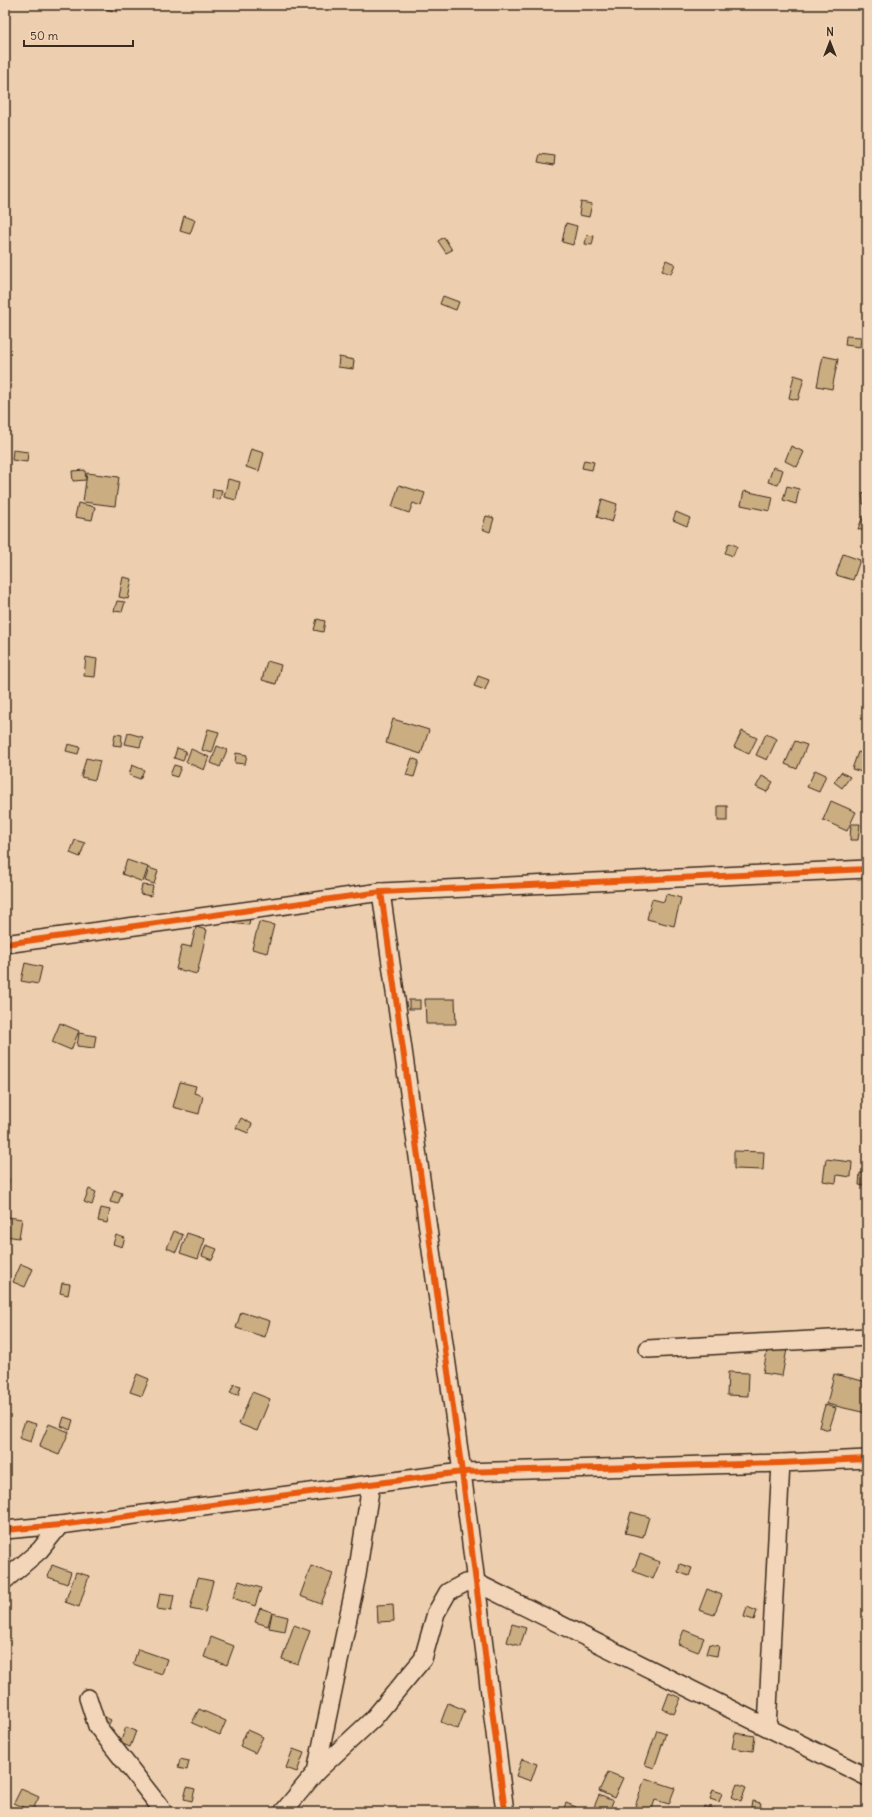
<svg xmlns="http://www.w3.org/2000/svg" width="872" height="1817" font-family="Delius,sans-serif">
  <style>
    .building { fill: #caad81; stroke: #3b2a1e }
    .lines { fill: none; stroke-linecap: round; stroke-linejoin: round }
    .street-casing { stroke: #3b2a1e; stroke-width: 20 }
    .street { stroke: #f3d6b9; stroke-width: 17 }
    .cycleway-casing { stroke: #f3d6b9; stroke-width: 8 }
    .cycleway { stroke: #e8590c; stroke-width: 6 }
  </style>
  <rect width="100%" height="100%" fill="#edcfaf"/>
  <filter id="ink" filterUnits="userSpaceOnUse"><feTurbulence type="fractalNoise" baseFrequency=".025" numOctaves="2"/><feDisplacementMap in="SourceGraphic" scale="8" xChannelSelector="R" yChannelSelector="G"/><feConvolveMatrix kernelMatrix="1 2 1 2 8 2 1 2 1" color-interpolation-filters="sRGB"/></filter>
  <g filter="url(#ink)">
    <g class="building">
      <polygon points="104,5 119,5 117,12 103,8"/>
      <polygon points="540,154 555,156 554,165 538,162"/>
      <polygon points="581,202 592,204 589,217 579,215"/>
      <polygon points="184,216 195,220 190,234 180,231"/>
      <polygon points="566,223 577,226 573,245 562,242"/>
      <polygon points="587,235 594,236 592,245 585,244"/>
      <polygon points="444,237 452,250 446,253 438,241"/>
      <polygon points="666,260 675,264 671,274 662,271"/>
      <polygon points="443,296 459,302 456,310 440,304"/>
      <polygon points="846,336 861,337 860,347 845,345"/>
      <polygon points="823,356 838,359 832,389 817,386"/>
      <polygon points="339,357 354,360 353,369 338,367"/>
      <polygon points="794,375 804,378 798,400 789,398"/>
      <polygon points="791,446 804,452 797,467 785,461"/>
      <polygon points="251,449 264,453 259,471 246,467"/>
      <polygon points="13,450 28,452 27,462 12,460"/>
      <polygon points="584,460 594,462 592,470 582,468"/>
      <polygon points="773,467 783,470 778,485 768,482"/>
      <polygon points="85,470 86,480 73,481 72,471"/>
      <polygon points="87,473 119,477 115,506 83,502"/>
      <polygon points="228,479 240,482 236,500 224,497"/>
      <polygon points="399,485 425,493 421,506 413,503 409,513 392,507"/>
      <polygon points="787,486 799,489 796,504 783,500"/>
      <polygon points="213,489 222,490 220,500 212,498"/>
      <polygon points="744,491 773,497 770,511 741,505"/>
      <polygon points="867,492 867,504 863,504 862,493"/>
      <polygon points="602,499 617,504 612,522 597,517"/>
      <polygon points="78,503 95,507 92,520 75,517"/>
      <polygon points="676,512 690,518 687,526 673,520"/>
      <polygon points="486,516 494,518 490,532 482,529"/>
      <polygon points="863,516 867,517 867,532 858,529"/>
      <polygon points="729,543 737,546 733,556 725,553"/>
      <polygon points="843,554 860,560 853,580 836,575"/>
      <polygon points="123,577 132,579 128,599 119,597"/>
      <polygon points="117,601 125,602 122,612 114,611"/>
      <polygon points="317,619 325,621 323,632 314,630"/>
      <polygon points="86,657 97,659 95,677 84,676"/>
      <polygon points="267,661 281,665 276,684 262,680"/>
      <polygon points="478,676 489,680 485,690 474,686"/>
      <polygon points="393,719 429,730 421,754 386,743"/>
      <polygon points="208,729 219,732 212,753 202,750"/>
      <polygon points="742,731 757,738 749,754 734,747"/>
      <polygon points="128,733 143,737 140,747 125,744"/>
      <polygon points="115,734 122,735 121,746 113,745"/>
      <polygon points="766,734 777,739 767,760 756,755"/>
      <polygon points="795,741 807,745 797,769 785,764"/>
      <polygon points="68,744 80,747 78,754 66,751"/>
      <polygon points="217,746 227,750 220,767 211,763"/>
      <polygon points="177,748 186,751 183,761 174,758"/>
      <polygon points="191,749 209,757 204,770 186,762"/>
      <polygon points="858,752 867,754 862,772 852,769"/>
      <polygon points="236,753 247,755 245,764 235,763"/>
      <polygon points="86,758 100,761 95,780 81,777"/>
      <polygon points="412,758 419,761 414,777 406,775"/>
      <polygon points="132,765 144,770 140,779 129,775"/>
      <polygon points="174,765 181,767 177,777 170,775"/>
      <polygon points="815,770 826,775 819,792 807,787"/>
      <polygon points="841,772 850,777 842,788 834,782"/>
      <polygon points="762,776 773,782 767,792 756,787"/>
      <polygon points="831,801 856,812 847,831 823,820"/>
      <rect x="718" y="806" width="9" height="15"/>
      <polygon points="851,824 860,824 858,840 850,840"/>
      <polygon points="75,840 85,843 80,857 70,853"/>
      <polygon points="127,860 148,867 143,882 122,874"/>
      <polygon points="149,868 158,871 154,884 145,881"/>
      <polygon points="142,885 153,886 151,896 140,894"/>
      <polygon points="666,894 681,898 674,926 647,919 652,899 664,902"/>
      <polygon points="231,907 251,910 249,925 229,923"/>
      <polygon points="259,922 274,925 267,953 252,949"/>
      <polygon points="196,927 207,930 197,974 176,969 182,945 191,947"/>
      <polygon points="25,963 42,967 38,984 21,981"/>
      <polygon points="425,999 455,999 456,1024 426,1024"/>
      <rect x="409" y="1000" width="11" height="9"/>
      <polygon points="60,1023 79,1031 71,1050 52,1042"/>
      <polygon points="79,1033 96,1036 94,1048 77,1046"/>
      <polygon points="180,1082 196,1086 194,1093 203,1096 199,1114 173,1107"/>
      <polygon points="241,1118 252,1124 248,1133 236,1128"/>
      <polygon points="734,1151 764,1152 763,1170 734,1169"/>
      <polygon points="826,1159 852,1162 851,1177 837,1175 836,1183 823,1181"/>
      <polygon points="860,1173 867,1173 866,1186 859,1185"/>
      <polygon points="5,1178 9,1179 6,1198 5,1198"/>
      <polygon points="89,1189 96,1192 92,1205 84,1202"/>
      <polygon points="114,1190 122,1193 118,1204 110,1202"/>
      <polygon points="101,1208 110,1210 107,1223 98,1221"/>
      <polygon points="8,1217 22,1219 19,1238 5,1236"/>
      <polygon points="174,1231 183,1235 176,1252 167,1248"/>
      <polygon points="187,1233 205,1239 198,1259 180,1253"/>
      <polygon points="116,1235 125,1238 122,1247 113,1244"/>
      <polygon points="206,1245 217,1249 212,1260 202,1256"/>
      <polygon points="21,1264 33,1269 25,1287 13,1282"/>
      <polygon points="62,1283 70,1284 68,1295 60,1293"/>
      <polygon points="241,1312 270,1321 265,1337 236,1328"/>
      <polygon points="768,1345 787,1349 782,1376 763,1373"/>
      <polygon points="728,1372 749,1373 748,1396 727,1395"/>
      <polygon points="137,1374 149,1379 142,1396 130,1392"/>
      <polygon points="834,1374 867,1382 866,1413 827,1404"/>
      <polygon points="234,1384 241,1386 238,1395 230,1393"/>
      <polygon points="252,1392 270,1399 257,1431 239,1424"/>
      <polygon points="825,1405 836,1408 829,1430 819,1427"/>
      <polygon points="64,1417 73,1420 70,1430 61,1426"/>
      <polygon points="25,1421 36,1424 31,1442 19,1438"/>
      <polygon points="49,1424 69,1432 59,1455 39,1447"/>
      <polygon points="631,1512 649,1517 643,1537 625,1533"/>
      <polygon points="640,1554 660,1562 653,1579 633,1571"/>
      <polygon points="680,1564 692,1568 689,1576 678,1572"/>
      <polygon points="52,1565 71,1572 67,1584 48,1577"/>
      <polygon points="311,1566 333,1574 321,1604 300,1596"/>
      <polygon points="76,1572 89,1576 79,1607 65,1602"/>
      <polygon points="198,1578 213,1581 205,1612 190,1609"/>
      <polygon points="239,1581 261,1588 255,1606 233,1598"/>
      <polygon points="707,1589 722,1595 714,1615 699,1610"/>
      <polygon points="160,1593 174,1595 171,1611 157,1609"/>
      <polygon points="393,1604 394,1621 378,1622 377,1605"/>
      <polygon points="747,1607 757,1611 754,1620 744,1617"/>
      <polygon points="260,1608 272,1612 268,1626 255,1622"/>
      <polygon points="272,1613 288,1617 285,1631 269,1628"/>
      <polygon points="512,1624 526,1628 520,1646 507,1642"/>
      <polygon points="294,1625 310,1631 298,1664 282,1659"/>
      <polygon points="684,1630 704,1638 698,1652 678,1644"/>
      <polygon points="211,1637 234,1646 227,1665 204,1657"/>
      <polygon points="709,1644 719,1646 717,1656 706,1654"/>
      <polygon points="138,1649 167,1659 162,1674 133,1664"/>
      <polygon points="669,1693 681,1698 674,1714 663,1709"/>
      <polygon points="448,1703 465,1710 458,1729 441,1722"/>
      <polygon points="199,1709 226,1721 220,1735 192,1723"/>
      <polygon points="105,1717 111,1720 106,1730 100,1727"/>
      <polygon points="126,1727 136,1731 130,1747 120,1743"/>
      <polygon points="247,1730 263,1737 255,1753 240,1746"/>
      <polygon points="657,1730 666,1733 654,1768 645,1765"/>
      <polygon points="735,1733 755,1736 753,1751 732,1748"/>
      <polygon points="293,1749 304,1753 297,1772 286,1768"/>
      <polygon points="180,1759 189,1761 187,1770 178,1768"/>
      <polygon points="522,1759 537,1764 531,1781 516,1776"/>
      <polygon points="608,1772 623,1778 614,1798 599,1791"/>
      <polygon points="645,1778 675,1788 669,1804 655,1800 651,1812 633,1812"/>
      <polygon points="737,1784 746,1788 741,1801 732,1797"/>
      <polygon points="187,1787 195,1789 192,1801 184,1799"/>
      <polygon points="21,1789 39,1797 32,1811 14,1803"/>
      <polygon points="713,1790 722,1793 719,1802 710,1799"/>
      <polygon points="599,1795 613,1801 609,1812 592,1812"/>
      <polygon points="752,1801 761,1803 759,1812 750,1812"/>
      <polygon points="566,1803 576,1807 574,1812 562,1812"/>
      <polygon points="704,1806 719,1810 718,1812 702,1812"/>
      <polygon points="100,1808 115,1812 99,1812"/>
    </g>
    <g class="lines">
      <defs>
        <g id="street">
          <polyline points="381,892 462,1472 505,1812"/>
          <polyline points="5,944 381,892 867,869"/>
          <polyline points="648,1349 867,1337"/>
          <polyline points="5,1530 60,1525 462,1472 781,1463 867,1459"/>
          <polyline points="5,1580 40,1550 60,1525"/>
          <polyline points="88,1698 97,1726 164,1812"/>
          <polyline points="767,1727 781,1463"/>
          <polyline points="316,1772 373,1719 423,1659 436,1613 448,1592 465,1583 475,1582 867,1777"/>
          <polyline points="283,1812 316,1772 357,1575 371,1484"/>
        </g>
      </defs>
      <use href="#street" class="street-casing"/>
      <use href="#street" class="street"/>
      <defs>
        <g id="cycleway">
          <polyline points="381,892 462,1472 505,1812"/>
          <polyline points="5,944 381,892 867,869"/>
          <polyline points="5,1530 60,1525 462,1472 781,1463 867,1459"/>
        </g>
      </defs>
      <use href="#cycleway" class="cycleway-casing"/>
      <use href="#cycleway" class="cycleway"/>
    </g>
  </g>
  <rect width="872" height="1817" fill="none" stroke="#f3d6b9" stroke-width="20"/>
  <rect x="10" y="10" width="852" height="1797" fill="none" stroke="#3b2a1e" stroke-width="1.5" filter="url(#ink)"/>
  <g transform="translate(830 42)" stroke="#f3d6b9" stroke-width="3" paint-order="stroke">
  <path d="M0-3L7 15L0 10L-7 15Z" fill="#3b2a1e"/>
  <text y="-6" font-size="11" font-weight="bold" text-anchor="middle" fill="#3b2a1e">N</text>
  </g>
  <path d="M24 40v6h109v-6" fill="none" stroke="#3b2a1e" stroke-width="2"/>
  <text x="30" y="40" font-size="12" fill="#3b2a1e" stroke="#f3d6b9" stroke-width="3" paint-order="stroke">50 m</text>
</svg>
